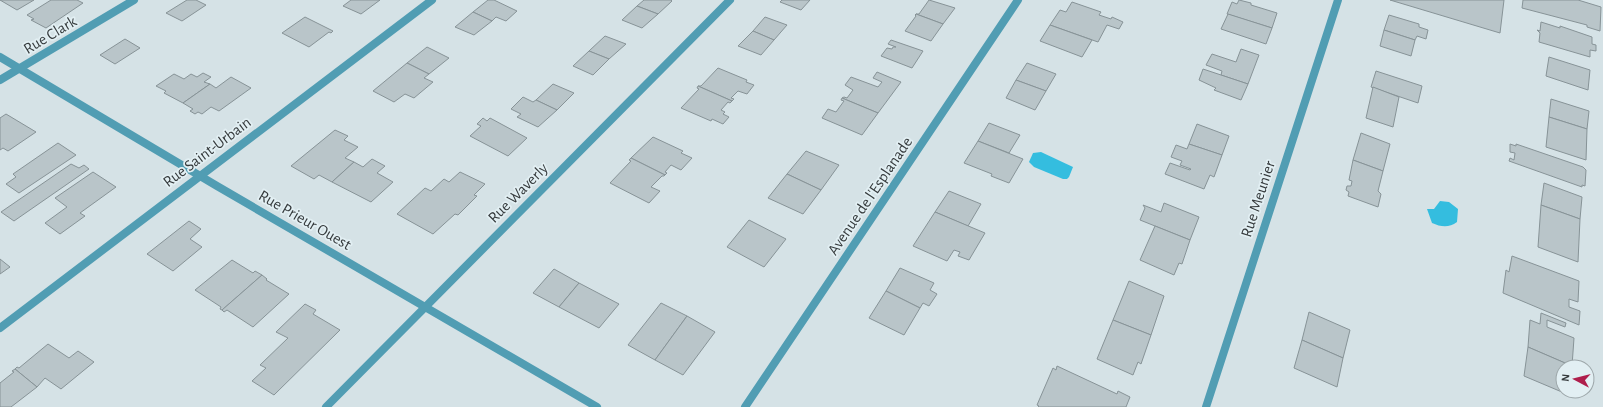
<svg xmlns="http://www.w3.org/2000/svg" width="1603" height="407" font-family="'Alegreya Sans',sans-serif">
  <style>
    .water { fill: #34bddf }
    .building { fill: #b9c5c9; stroke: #879397 }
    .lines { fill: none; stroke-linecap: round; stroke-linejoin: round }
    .street { stroke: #519db3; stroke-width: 8 }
    .labels { text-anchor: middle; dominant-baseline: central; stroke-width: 3.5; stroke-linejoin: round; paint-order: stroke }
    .street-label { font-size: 16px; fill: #363b3d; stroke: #e2eff3 }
  </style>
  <rect width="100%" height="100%" fill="#d5e2e6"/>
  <g class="water">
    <polygon points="1041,152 1073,167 1069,177 1067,179 1063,179 1034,167 1029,162 1033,153"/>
    <path d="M1440,201L1449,202L1458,209L1457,222C1449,228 1441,227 1432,223L1427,209H1434Z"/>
  </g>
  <g class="building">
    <polygon points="0,0 34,0 17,10"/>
    <polygon points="51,0 77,0 83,3 46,28 31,20 34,19 27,15"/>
    <polygon points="187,0 196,0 206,5 182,21 166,13"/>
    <polygon points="351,0 380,0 361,14 343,6"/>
    <polygon points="488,0 494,0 517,11 506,21 496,17 492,21 473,12"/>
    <polygon points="644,0 671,0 672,1 658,14 637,6"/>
    <polygon points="782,0 810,0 801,10 780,2"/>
    <polygon points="929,0 955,8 943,24 916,14 919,14"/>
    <polygon points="1239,0 1251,3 1251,5 1277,13 1272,28 1227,14 1232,2 1237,4"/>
    <polygon points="1390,0 1504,0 1500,33"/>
    <polygon points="1523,0 1578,0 1601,7 1600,31 1587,27 1587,25 1522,8"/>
    <polygon points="1072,2 1101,12 1099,15 1111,19 1112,17 1123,22 1119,29 1107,25 1098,42 1050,25 1060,10 1066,12"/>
    <polygon points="637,6 658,14 642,28 622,20"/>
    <polygon points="473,12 492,21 474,35 455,27"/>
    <polygon points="916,14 943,24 931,41 905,31 916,16 915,15"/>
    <polygon points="1228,14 1272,28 1266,44 1221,29"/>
    <polygon points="1389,15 1419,24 1419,27 1428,30 1426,39 1417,36 1415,40 1384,30"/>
    <polygon points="305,17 333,31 331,33 329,32 309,47 282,33"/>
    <polygon points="765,17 787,25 774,40 753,31"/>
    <polygon points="1541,22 1560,28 1560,26 1592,37 1592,44 1596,45 1596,51 1590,50 1590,57 1539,42 1540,33 1537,30 1540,31"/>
    <polygon points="1050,25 1092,40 1082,57 1040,41"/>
    <polygon points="1384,30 1415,40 1411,56 1380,46"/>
    <polygon points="753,31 774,40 761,55 738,46"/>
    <polygon points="605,36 626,44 609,59 589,51"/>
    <polygon points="125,39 140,48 115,64 100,55"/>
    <polygon points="891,40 923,51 912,68 881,56 887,48 892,49 893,47 896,47 888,44"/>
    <polygon points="427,47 449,58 429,74 407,63"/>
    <polygon points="1241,49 1259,55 1248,84 1221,75 1222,71 1206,65 1212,54 1236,62"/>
    <polygon points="589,51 609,59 593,75 573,66"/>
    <polygon points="1549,57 1590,70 1588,90 1546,76"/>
    <polygon points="407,63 429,74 424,78 433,82 414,98 405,94 394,102 373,91"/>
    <polygon points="1027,63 1056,74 1046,91 1016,80"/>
    <polygon points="718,68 747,80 746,82 754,85 747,94 738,91 731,98 734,99 732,101 698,86 701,86"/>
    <polygon points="1203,69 1248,84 1241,100 1214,90 1216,88 1199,80"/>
    <polygon points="1376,71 1422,86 1418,103 1371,87"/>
    <polygon points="877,72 901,82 878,113 842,98 844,97 847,98 853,90 845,85 851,77 878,87 882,82 873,78"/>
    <polygon points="203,73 211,77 204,82 210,84 183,103 164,93 166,91 156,86 174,74 184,79 191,74 197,77"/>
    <polygon points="231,77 251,88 219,111 211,107 202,114 198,112 195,114 190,111 193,109 183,103 210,84 216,88"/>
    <polygon points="1016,80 1046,91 1035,110 1006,98"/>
    <polygon points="553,84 574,93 557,110 536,100"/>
    <polygon points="698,86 732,101 730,103 728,102 721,110 725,112 723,114 729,117 723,124 712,119 711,121 681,108 699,89 697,88"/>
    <polygon points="1373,87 1399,97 1393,127 1366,118"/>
    <polygon points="523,97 533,102 536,100 557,110 538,127 517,117 521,114 511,109"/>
    <polygon points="842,98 878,113 862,135 822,118 828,109 836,112 844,101 841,100"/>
    <polygon points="1551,99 1589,111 1587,129 1549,117"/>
    <polygon points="6,114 36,132 8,151 3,148 0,150 0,118"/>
    <polygon points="1549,117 1587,129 1586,160 1546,147"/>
    <polygon points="483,118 487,121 490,118 527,138 508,156 470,136 481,126 477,124"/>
    <polygon points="989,123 1020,135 1009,153 978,141"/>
    <polygon points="1197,124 1229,136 1222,155 1189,144"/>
    <polygon points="335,130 348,136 344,140 358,147 345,158 354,162 332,182 319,175 314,179 291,166"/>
    <polygon points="1361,133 1390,144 1383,171 1353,160"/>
    <polygon points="653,137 683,151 681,153 692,158 681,170 671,165 665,172 667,173 665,175 631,158"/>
    <polygon points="978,141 1023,159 1009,183 991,176 992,174 964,163"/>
    <polygon points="58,143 76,155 19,193 6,184 16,177 13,174"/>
    <polygon points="1189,144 1222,155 1214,177 1210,175 1204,189 1165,174 1170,163 1190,170 1191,169 1180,165 1182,161 1171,157 1176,145 1187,149"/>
    <polygon points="1510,144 1516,146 1516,144 1583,167 1586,170 1585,186 1582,185 1582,187 1509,161 1510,158 1514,160 1515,153 1510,152"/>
    <polygon points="806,151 839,165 821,190 787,174"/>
    <polygon points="631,158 665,175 664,176 662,176 651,187 660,191 649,203 610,183 631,161 629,160"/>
    <polygon points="372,159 385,166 377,173 393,182 371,202 332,182 354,162 363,167"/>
    <polygon points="1353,160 1383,171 1378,191 1381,194 1378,207 1348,196 1349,192 1346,190 1347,186 1351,186 1352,181 1349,180"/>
    <polygon points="71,164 79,168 84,165 89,169 14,221 1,212"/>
    <polygon points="93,172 116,187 80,213 85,216 60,234 45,223 67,207 55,198"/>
    <polygon points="460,172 485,184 474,195 477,196 458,215 455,214 433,234 397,214 425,188 431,191 444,179 449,182"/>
    <polygon points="787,174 821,190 803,214 768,198"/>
    <polygon points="1544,183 1582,197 1580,219 1541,205"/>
    <polygon points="949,191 981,204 968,226 935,212"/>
    <polygon points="1164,203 1199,217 1190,240 1140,220 1145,208 1143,205 1161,212"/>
    <polygon points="1541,205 1580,219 1578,262 1538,247"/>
    <polygon points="935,212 985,233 969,260 958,256 960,252 954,250 947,261 913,246"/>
    <polygon points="749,220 786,239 764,267 727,247"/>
    <polygon points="189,221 201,229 190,239 202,247 173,271 147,254"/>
    <polygon points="1155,226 1190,240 1182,264 1179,263 1174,275 1140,260"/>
    <polygon points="1512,256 1579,281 1578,302 1569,299 1569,307 1580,311 1579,325 1503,293 1506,270 1509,272"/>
    <polygon points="0,259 10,267 0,274"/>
    <polygon points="232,260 253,273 255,271 262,275 222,310 220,309 221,307 195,290"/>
    <polygon points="900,268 934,283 930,290 937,294 929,306 923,303 920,308 886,291"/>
    <polygon points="554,269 579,283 559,307 533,293"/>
    <polygon points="262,275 267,279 266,280 289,294 253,327 227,310 224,312 222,310"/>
    <polygon points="1129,281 1164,296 1151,335 1113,320"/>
    <polygon points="579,283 619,304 599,328 559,307"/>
    <polygon points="886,291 920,308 904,335 869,318"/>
    <polygon points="661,303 687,316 655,360 628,345"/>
    <polygon points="305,304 316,310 313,314 340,330 274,395 252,381 266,368 260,365 288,338 276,332"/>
    <polygon points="1309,312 1350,330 1343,358 1302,340"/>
    <polygon points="1541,313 1566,323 1565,327 1547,320 1547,327 1574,338 1572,366 1528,347 1530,320 1540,324"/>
    <polygon points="687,316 715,332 683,375 655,360"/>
    <polygon points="1113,320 1151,335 1141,364 1138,362 1133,375 1097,359"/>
    <polygon points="1302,340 1343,358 1337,387 1294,368"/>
    <polygon points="48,344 69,358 78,351 94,362 61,389 45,378 37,387 15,369 17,367 19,368"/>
    <polygon points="1528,347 1572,366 1563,367 1563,391 1570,391 1569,395 1524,376"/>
    <polygon points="1057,366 1117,394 1118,391 1130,397 1126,407 1038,407 1039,406 1037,405 1053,368 1056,370"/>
    <polygon points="15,369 37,387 11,407 0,407 0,383 14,372 12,371"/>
  </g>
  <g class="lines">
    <g class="street">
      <polyline points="0,57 217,186 597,407"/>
      <polyline points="0,80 134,0"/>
      <polyline points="0,328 432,0"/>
      <polyline points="326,407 730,0"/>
      <polyline points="745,407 1018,0"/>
      <polyline points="1206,407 1338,0"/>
    </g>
  </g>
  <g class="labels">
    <g class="street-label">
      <text transform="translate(50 35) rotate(-31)">Rue Clark</text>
      <text transform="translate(207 152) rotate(-37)">Rue Saint-Urbain</text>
      <text transform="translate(518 193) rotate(-45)">Rue Waverly</text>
      <text transform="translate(870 196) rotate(-56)">Avenue de l'Esplanade</text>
      <text transform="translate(1258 199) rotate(-72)">Rue Meunier</text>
      <text transform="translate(305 220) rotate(30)">Rue Prieur Ouest</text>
    </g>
  </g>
  <g transform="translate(1575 379) rotate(277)"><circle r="19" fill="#e2eff3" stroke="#9da7aa"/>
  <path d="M0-3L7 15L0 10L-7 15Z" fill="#af1e4c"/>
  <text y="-6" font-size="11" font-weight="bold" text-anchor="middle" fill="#363b3d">N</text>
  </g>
</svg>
